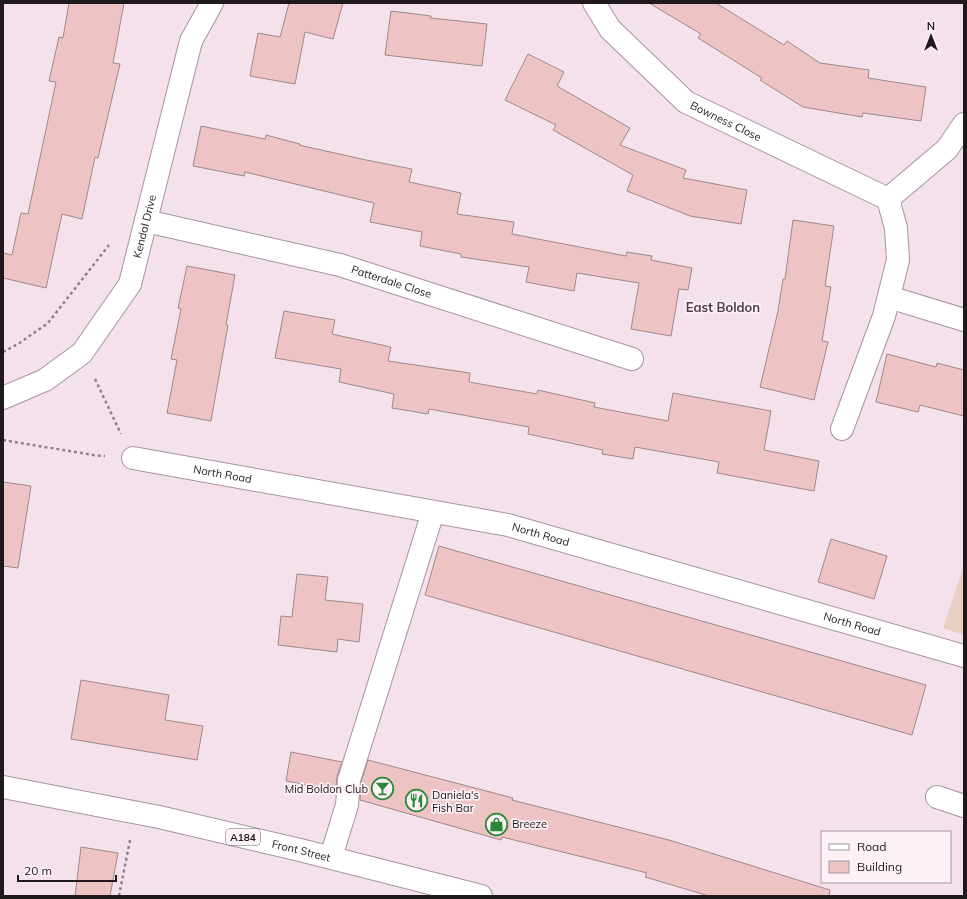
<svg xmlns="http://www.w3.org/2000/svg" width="967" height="899" font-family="Mulish,sans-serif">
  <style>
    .green { fill: #e8cfc2 }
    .building { fill: #edc3c4; stroke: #9f898a }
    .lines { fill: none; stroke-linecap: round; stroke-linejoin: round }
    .minor-casing { stroke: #a6949e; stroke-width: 24 }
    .major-casing { stroke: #a6949e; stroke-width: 24 }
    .path { stroke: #8f8189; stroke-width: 2.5; stroke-dasharray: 3 3; stroke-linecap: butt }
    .minor { stroke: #fff; stroke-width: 22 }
    .major { stroke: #fff; stroke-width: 22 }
    .labels { text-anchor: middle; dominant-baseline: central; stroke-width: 3.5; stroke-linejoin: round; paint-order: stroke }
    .shield { fill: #fdf1f8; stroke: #62595e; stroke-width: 1 }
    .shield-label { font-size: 10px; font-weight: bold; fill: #1f181c }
    .street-label { font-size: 11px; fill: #1f181c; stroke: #fdf1f8 }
    .poi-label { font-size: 11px; fill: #1f181c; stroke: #fdf1f8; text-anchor: start }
    .quarter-label { font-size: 13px; font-weight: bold; fill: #4e3e47; stroke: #fdf1f8 }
  </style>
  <rect width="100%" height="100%" fill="#f5e1ec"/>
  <polygon class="green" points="964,565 964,635 943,628"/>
  <g class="building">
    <polygon points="69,3 124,3 113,63 120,64 98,158 95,157 82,219 62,214 46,288 3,278 3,253 12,255 21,213 28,214 56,82 49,81 59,37 63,38"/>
    <polygon points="289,3 343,3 333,39 305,32 295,84 250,76 258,33 280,37"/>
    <polygon points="649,3 716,3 784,45 787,41 820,63 869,70 868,78 926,87 921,121 863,113 862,117 803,107 760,80 762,78 698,38 701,34"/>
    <polygon points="391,11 431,16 431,18 487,24 482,66 385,55"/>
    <polygon points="528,54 564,72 557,86 630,128 620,145 686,170 683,178 747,190 741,224 690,216 627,191 633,175 553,130 556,125 505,100"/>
    <polygon points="201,126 265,139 266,135 300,144 299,145 366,160 412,169 409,182 461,193 457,214 514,222 512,234 626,256 627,252 652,256 651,260 692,268 688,290 679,289 671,336 631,329 639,283 577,273 574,291 526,282 529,267 461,257 461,254 420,246 422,232 370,222 374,203 245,172 244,176 193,166"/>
    <polygon points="793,220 834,226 825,286 831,287 822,341 828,342 814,400 760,387 778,311 783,279 785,279"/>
    <polygon points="187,266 235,275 226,325 228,325 211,421 167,413 177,360 171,359 181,309 178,308"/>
    <polygon points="284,311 335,320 332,334 391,347 388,361 470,373 469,382 537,394 538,390 595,403 594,407 668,421 673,393 771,411 764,450 819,461 814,491 717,473 719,462 635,447 633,459 602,454 603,450 528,434 529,427 429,409 428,414 392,408 394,394 339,382 341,369 275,358"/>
    <polygon points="887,354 936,367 937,363 964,370 964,416 920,405 918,412 876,402"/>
    <polygon points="3,482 31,486 18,568 3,566"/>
    <polygon points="831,539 887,556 874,599 818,582"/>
    <polygon points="439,546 926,685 912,735 425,595"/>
    <polygon points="297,574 328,577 325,600 363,604 359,642 338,639 337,652 278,645 281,616 292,617"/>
    <polygon points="81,680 169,695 165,720 203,726 197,760 71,739"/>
    <polygon points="291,752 342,762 337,776 336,790 286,781"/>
    <polygon points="368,760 513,798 512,800 669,840 830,890 829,896 709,896 645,877 647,873 502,837 501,840 360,800 361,782"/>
    <polygon points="81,847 118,853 110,896 75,896"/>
  </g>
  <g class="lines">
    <defs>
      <g id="minor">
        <path id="s1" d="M594,3L610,29L686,102L888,199"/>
        <path id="s2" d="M146,221L340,265L632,359"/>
        <polyline points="889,297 964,320"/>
        <path id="s3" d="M3,398L45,380L82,353L130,284L191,41L212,3"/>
        <polyline points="842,429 884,316 898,260 896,228 888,199 947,149 964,124"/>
        <path id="s4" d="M133,458L508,525L964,656"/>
        <polyline points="937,797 964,806"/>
        <polyline points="331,857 347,805 349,780 433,512"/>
      </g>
      <g id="major">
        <path id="s5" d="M3,787L159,817L300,850L481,896"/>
      </g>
    </defs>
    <use href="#minor" class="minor-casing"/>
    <use href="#major" class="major-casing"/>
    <g class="path">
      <polyline points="3,352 18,344 48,323 109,245"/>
      <polyline points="95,379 121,434"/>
      <polyline points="3,440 93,455 105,456"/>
      <polyline points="119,896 130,840"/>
    </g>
    <use href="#minor" class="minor"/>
    <use href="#major" class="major"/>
  </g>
  <defs>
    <symbol id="bar-ring" viewBox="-11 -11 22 22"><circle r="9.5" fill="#fdf1f8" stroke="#2a8738" stroke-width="1.5"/><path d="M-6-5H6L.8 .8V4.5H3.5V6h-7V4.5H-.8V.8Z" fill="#2a8738"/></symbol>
    <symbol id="restaurant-ring" viewBox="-11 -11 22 22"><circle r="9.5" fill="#fdf1f8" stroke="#2a8738" stroke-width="1.5"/><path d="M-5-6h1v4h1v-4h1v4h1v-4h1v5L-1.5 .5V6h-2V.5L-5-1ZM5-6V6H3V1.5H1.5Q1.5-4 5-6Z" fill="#2a8738"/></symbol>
    <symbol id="shop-ring" viewBox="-11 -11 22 22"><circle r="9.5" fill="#fdf1f8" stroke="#2a8738" stroke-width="1.5"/><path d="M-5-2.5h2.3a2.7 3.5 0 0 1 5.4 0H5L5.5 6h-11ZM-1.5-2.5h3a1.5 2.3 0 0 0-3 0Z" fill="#2a8738"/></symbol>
  </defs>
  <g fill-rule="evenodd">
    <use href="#bar-ring" x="370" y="776" width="25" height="25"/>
    <use href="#restaurant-ring" x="404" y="788" width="25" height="25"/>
    <use href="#shop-ring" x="484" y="812" width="25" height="25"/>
  </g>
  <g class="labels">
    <rect class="shield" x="226" y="829" width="34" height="16" rx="3"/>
    <g class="shield-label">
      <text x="243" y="837">A184</text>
    </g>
    <g class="street-label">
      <text stroke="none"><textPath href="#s1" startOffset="180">Bowness Close</textPath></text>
      <text stroke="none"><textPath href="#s3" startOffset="235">Kendal Drive</textPath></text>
      <text stroke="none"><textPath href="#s2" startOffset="253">Patterdale Close</textPath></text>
      <text stroke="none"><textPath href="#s4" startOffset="91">North Road</textPath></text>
      <text stroke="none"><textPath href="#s4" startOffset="415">North Road</textPath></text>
      <text stroke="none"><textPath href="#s4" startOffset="739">North Road</textPath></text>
      <text stroke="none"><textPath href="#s5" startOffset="305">Front Street</textPath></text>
    </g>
    <g class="poi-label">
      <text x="368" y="789" text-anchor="end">Mid Boldon Club</text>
      <text x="432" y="795">Daniela's<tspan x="432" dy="13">Fish Bar</tspan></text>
      <text x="512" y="824">Breeze</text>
    </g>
    <g class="quarter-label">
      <text x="723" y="307">East Boldon</text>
    </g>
  </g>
  <rect width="967" height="899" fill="none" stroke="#1f181c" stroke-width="8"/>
  <rect x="821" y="831" width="130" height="52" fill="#fdf1f8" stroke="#a49aa0"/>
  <rect x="829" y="844" width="20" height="6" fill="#ffffff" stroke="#a49aa0"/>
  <text x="857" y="851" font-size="12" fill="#1f181c">Road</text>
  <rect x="829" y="861" width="20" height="12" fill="#edc3c4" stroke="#a49aa0"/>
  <text x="857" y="871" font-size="12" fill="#1f181c">Building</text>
  <g transform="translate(931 36)" stroke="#fdf1f8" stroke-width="3" paint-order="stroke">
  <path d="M0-3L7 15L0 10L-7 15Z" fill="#1f181c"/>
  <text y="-6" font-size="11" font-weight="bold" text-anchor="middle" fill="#1f181c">N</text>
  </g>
  <path d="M18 875v6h98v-6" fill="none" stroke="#1f181c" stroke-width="2"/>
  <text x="24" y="875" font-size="12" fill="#1f181c" stroke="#fdf1f8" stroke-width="3" paint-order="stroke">20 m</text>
</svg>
